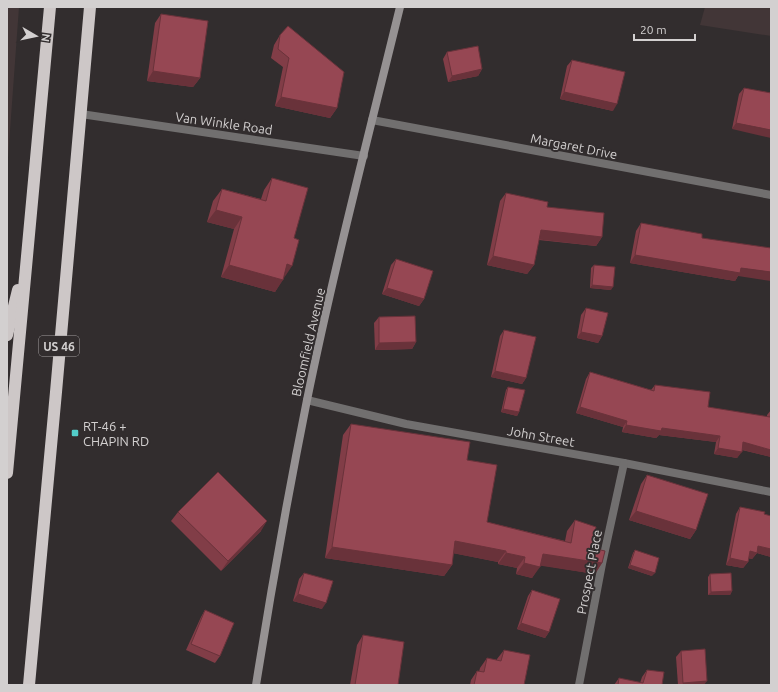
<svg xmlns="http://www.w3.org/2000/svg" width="778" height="692" font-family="Ubuntu,sans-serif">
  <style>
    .built { fill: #423637 }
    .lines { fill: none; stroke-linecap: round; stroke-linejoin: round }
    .street { stroke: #716f6f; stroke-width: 8 }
    .secondary { stroke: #969293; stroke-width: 8 }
    .highway { stroke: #cdc7c7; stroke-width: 12 }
    .wall { fill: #813d47 }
    .shaded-wall { fill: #69323a }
    .building { fill: #964753; stroke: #69323a }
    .poi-dot { fill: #53cdc9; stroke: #322d2e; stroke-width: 1.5 }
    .labels { text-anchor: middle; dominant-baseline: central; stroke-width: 4; stroke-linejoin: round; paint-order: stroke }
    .shield { fill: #322d2e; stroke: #a39f9f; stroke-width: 1 }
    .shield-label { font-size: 12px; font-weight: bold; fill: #d3d0d0 }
    .street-label { font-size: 13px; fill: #d3d0d0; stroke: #322d2e }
    .poi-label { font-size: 13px; fill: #d3d0d0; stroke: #322d2e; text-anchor: start }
  </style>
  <rect width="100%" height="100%" fill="#322d2e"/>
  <g class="built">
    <polygon points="7,7 19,7 7,172"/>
    <polygon points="705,7 771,7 771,36 700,25"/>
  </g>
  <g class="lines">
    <g class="street">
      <polyline points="81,114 364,156"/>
      <polyline points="372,120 771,195"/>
      <polyline points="307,400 406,424 624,463 771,492"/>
      <polyline points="579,685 602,564 624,463"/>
    </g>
    <path class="secondary" d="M256,685C271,590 288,495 307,400C334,268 368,138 400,7"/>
    <g class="highway">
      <polyline points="7,335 18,290"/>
      <polyline points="7,473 50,7"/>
      <polyline points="29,685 56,392 90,7"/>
    </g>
  </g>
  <g class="wall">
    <polygon points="161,14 200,78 193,87 147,81 155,23"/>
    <polygon points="280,35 337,108 330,118 275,106 283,67 271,58 274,45"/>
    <polygon points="447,52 482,69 478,76 448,82 443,59"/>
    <polygon points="572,60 613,111 560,99 567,66"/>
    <polygon points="744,88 771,93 732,129 739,94"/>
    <polygon points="272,178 284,277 275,292 221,277 234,229 207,222 213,201 222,189 261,199 264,190"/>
    <polygon points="506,193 547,207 602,237 596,246 539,240 534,265 527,274 487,265 500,201"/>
    <polygon points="641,223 702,238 738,276 735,281 630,263 636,231"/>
    <polygon points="396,259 424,299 419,306 382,294 391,265"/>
    <polygon points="594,265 611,290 590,288 591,268"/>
    <polygon points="586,308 602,336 598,343 577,338 581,315"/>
    <polygon points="379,317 416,342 412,349 375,350 374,323"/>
    <polygon points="504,330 526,378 522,384 491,377 500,336"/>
    <polygon points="590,372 651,390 655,385 708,407 767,417 767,415 771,410 771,457 742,450 737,458 714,454 716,442 659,435 656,438 622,432 623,427 576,413 586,379"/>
    <polygon points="508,387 519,412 517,416 501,412 506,390"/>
    <polygon points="351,424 467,460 487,522 565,541 567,531 575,520 602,563 595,574 540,565 532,578 516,574 517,568 498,564 498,562 453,553 452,565 444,576 325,558 343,435"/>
    <polygon points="647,475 696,530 690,539 629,520 641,484"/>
    <polygon points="740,507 771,516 771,557 757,553 752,559 749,558 748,562 743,568 726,565 736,514"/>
    <polygon points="178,512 261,531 221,571 171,521"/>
    <polygon points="635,550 652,576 628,568 633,553"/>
    <polygon points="304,573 322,609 293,601 299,579"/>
    <polygon points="710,574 732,591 730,595 708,595 708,577"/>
    <polygon points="532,590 549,632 545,638 517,629 528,596"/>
    <polygon points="205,610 220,656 215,663 186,650 201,617"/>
    <polygon points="363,635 398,685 350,685 357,645"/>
    <polygon points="504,650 524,685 470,685 471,680 477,671 479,672 480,668 487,658 497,660 497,659"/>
    <polygon points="681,651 704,685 678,685 676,657"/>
    <polygon points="647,670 662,685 614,685 619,678 640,683 642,677"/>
  </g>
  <g class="shaded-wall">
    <polygon points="482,69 478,76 448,82 452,76"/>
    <polygon points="153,71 200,78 193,87 147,81"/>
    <polygon points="564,92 617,104 613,111 560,99"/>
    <polygon points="281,97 337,108 330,118 275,106"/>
    <polygon points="736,123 771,130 771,138 732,129"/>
    <polygon points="216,210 242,217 234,229 207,222"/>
    <polygon points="541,230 602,237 596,246 535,239"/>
    <polygon points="635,255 741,268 771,272 771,281 738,276 735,281 630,263"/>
    <polygon points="493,256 534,265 527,274 487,265"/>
    <polygon points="287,264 292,266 284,278"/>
    <polygon points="229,265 283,280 275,292 221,277"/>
    <polygon points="592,285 613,287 611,290 590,288"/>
    <polygon points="387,288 424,299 419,306 382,294"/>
    <polygon points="581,332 602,336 598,343 577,338"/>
    <polygon points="416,342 412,349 375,350 379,343"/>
    <polygon points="495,371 526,378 522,384 491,377"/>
    <polygon points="580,407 627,421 623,427 576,413"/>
    <polygon points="503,409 519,412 517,416 501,412"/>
    <polygon points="626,425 662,428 720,436 716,442 659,435 656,438 622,432"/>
    <polygon points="743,442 771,450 771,457 739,449"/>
    <polygon points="718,448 742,452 737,458 714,454"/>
    <polygon points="636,511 696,530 690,539 629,520"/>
    <polygon points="267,521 261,531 221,571 228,561"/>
    <polygon points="455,541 506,551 498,562 447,552"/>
    <polygon points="758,546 771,549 771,557 757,553 752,559 745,558 750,551"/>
    <polygon points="332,547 452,565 444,576 325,558"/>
    <polygon points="506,553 525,557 517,568 498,564"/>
    <polygon points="543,554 602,563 595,574 536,565"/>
    <polygon points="730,558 748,562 743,568 726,565"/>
    <polygon points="524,563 540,567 532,578 516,574"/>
    <polygon points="630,565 655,573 652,576 628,568"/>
    <polygon points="732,591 730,595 708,595 711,592"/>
    <polygon points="298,594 326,603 322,609 293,601"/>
    <polygon points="521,623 549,632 545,638 517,629"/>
    <polygon points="707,681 704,685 682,685 683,683"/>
  </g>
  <g class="building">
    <polygon points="161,14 208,21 200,78 153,71"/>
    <polygon points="288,26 344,72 337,108 281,97 289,58 278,49 280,35"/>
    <polygon points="478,46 482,69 452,76 447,52"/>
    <polygon points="572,60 625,72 617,104 564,92"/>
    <polygon points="744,88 771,93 771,130 736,123"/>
    <polygon points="272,178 308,188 294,238 299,240 292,266 287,264 283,280 229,265 242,217 216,210 222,189 266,201"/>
    <polygon points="506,193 548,202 547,207 604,213 602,237 541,230 534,265 493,256"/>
    <polygon points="641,223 702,234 702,238 771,248 771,272 741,268 740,273 635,255"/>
    <polygon points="396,259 433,271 424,299 387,288"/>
    <polygon points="594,265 615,267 613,287 592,285"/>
    <polygon points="586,308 608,313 602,336 581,332"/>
    <polygon points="415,316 416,342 379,343 379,317"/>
    <polygon points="504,330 536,337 526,378 495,371"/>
    <polygon points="590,372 654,391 655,385 710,392 708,407 770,417 771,412 771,450 743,442 742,452 718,448 720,436 662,428 661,431 626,425 627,421 580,407"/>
    <polygon points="508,387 525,390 519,412 503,409"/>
    <polygon points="351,424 470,442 467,460 497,465 487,522 571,543 575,520 596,527 592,548 605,551 602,563 543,554 540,567 524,563 525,557 506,553 506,551 455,541 452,565 332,547"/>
    <polygon points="218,472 267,521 228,561 178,512"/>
    <polygon points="647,475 708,494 696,530 636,511"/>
    <polygon points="740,507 765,512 764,514 771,516 771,549 758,546 757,553 750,551 748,562 730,558"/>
    <polygon points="635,550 659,558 655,573 630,565"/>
    <polygon points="304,573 333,581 326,603 298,594"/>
    <polygon points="731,573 732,591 711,592 710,574"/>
    <polygon points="532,590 560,599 549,632 521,623"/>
    <polygon points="205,610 234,623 220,656 191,644"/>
    <polygon points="363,635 404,642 398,685 355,685"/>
    <polygon points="705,649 707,681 683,683 681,651"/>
    <polygon points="504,650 530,655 524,685 474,685 477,671 484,672 487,658 501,661"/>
    <polygon points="647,670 664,672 662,685 618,685 619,678 643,683"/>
  </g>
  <rect class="poi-dot" x="71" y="429" width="8" height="8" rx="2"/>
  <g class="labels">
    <rect class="shield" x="39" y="336" width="40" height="20" rx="3"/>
    <g class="shield-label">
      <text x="59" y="346">US 46</text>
    </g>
    <g class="street-label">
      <text transform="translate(224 123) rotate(8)">Van Winkle Road</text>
      <text transform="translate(574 146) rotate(11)">Margaret Drive</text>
      <text transform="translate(308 342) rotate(-77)">Bloomfield Avenue</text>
      <text transform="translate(541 436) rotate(10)">John Street</text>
      <text transform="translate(589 572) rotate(-79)">Prospect Place</text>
    </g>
    <g class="poi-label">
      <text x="83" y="426">RT-46 +<tspan x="83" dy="15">CHAPIN RD</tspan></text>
    </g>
  </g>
  <rect width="778" height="692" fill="none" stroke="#d3d0d0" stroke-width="16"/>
  <g transform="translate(36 36) rotate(99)" stroke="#322d2e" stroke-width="3" paint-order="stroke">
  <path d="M0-3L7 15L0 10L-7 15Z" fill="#d3d0d0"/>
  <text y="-6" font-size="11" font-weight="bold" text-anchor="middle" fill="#d3d0d0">N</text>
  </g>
  <path d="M634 34v6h61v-6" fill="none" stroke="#d3d0d0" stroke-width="2"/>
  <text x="640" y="34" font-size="12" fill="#d3d0d0" stroke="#322d2e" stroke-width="3" paint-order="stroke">20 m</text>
</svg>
